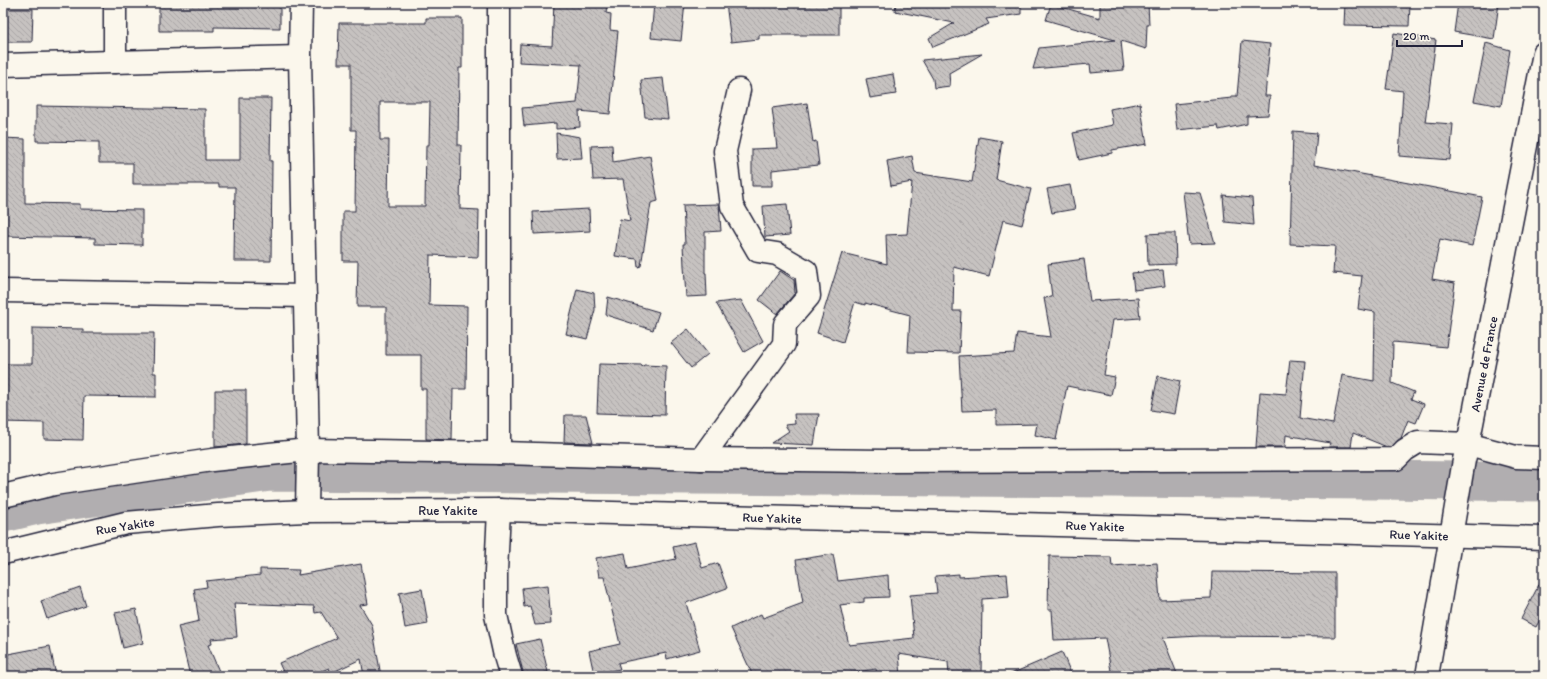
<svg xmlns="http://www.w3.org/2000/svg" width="1547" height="679" font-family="Itim,sans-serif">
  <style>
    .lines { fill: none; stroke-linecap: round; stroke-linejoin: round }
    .river { stroke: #b1aeb0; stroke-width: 39 }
    .building { fill: url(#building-back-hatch); stroke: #22223b; fill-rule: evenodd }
    .minor-casing { stroke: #22223b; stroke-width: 25 }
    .major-casing { stroke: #22223b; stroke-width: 25 }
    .minor { stroke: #fbf7ec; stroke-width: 22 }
    .major { stroke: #fbf7ec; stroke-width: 22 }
    .labels { text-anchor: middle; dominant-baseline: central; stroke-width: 4; stroke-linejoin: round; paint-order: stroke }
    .street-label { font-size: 13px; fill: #22223b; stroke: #fbf7ec }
  </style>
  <defs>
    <pattern id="building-back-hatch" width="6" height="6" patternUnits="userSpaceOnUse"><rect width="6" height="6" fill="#c6c2c0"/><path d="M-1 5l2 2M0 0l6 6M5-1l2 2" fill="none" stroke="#aaa6a6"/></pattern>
  </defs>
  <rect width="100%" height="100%" fill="#fbf7ec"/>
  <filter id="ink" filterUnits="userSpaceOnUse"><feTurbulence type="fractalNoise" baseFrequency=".025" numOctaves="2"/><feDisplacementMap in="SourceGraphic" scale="8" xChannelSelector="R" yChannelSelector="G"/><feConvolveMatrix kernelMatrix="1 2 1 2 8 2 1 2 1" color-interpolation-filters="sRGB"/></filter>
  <g filter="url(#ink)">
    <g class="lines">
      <polyline class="river" points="3,513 37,505 270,472 1376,480 1544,482"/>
    </g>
    <g class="building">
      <polygon points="159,3 280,3 280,28 214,27 214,31 159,31"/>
      <polygon points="554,3 607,3 606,13 611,14 610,30 618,31 610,114 579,111 580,127 556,129 556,123 524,126 522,108 577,103 581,65 519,62 520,44 552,46"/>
      <polygon points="654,3 685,3 681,41 651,38"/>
      <polygon points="726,3 839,3 839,35 759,35 759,39 731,42"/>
      <polygon points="896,3 1021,3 1021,14 986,19 989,24 933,47 929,38 954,23 895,11"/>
      <polygon points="1100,3 1148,3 1149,25 1147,25 1146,49 1121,41 1124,70 1091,73 1090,64 1033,69 1039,48 1115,40 1046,20 1051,4 1100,18"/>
      <polygon points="1345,3 1410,3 1409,26 1344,25"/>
      <polygon points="1458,3 1499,3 1494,39 1454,32"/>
      <polygon points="3,9 33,9 32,42 3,42"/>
      <path d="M426,18H462V68H459L458,145H461L460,209L479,210L478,257L430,255L429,305L467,306L466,389H453L452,440L426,439V389H421V355H386V307H357L358,261H343V211H355L356,130H351V64H338L339,23H426ZM380,102H430L429,145H426L425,206H388L389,140H380Z"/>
      <polygon points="1394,33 1436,40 1425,122 1453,124 1450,160 1399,156 1403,91 1386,89"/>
      <polygon points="1242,41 1270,44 1265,96 1270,96 1268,115 1247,116 1247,124 1219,130 1218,126 1177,130 1174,104 1232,98 1232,96 1237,96"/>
      <polygon points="1486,43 1510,50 1501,106 1474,101"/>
      <polygon points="982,54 949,73 950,86 934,88 933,79 922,60"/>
      <polygon points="893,74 896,94 870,98 866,79"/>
      <polygon points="663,78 668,119 645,117 641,80"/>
      <polygon points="240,98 271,98 270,161 272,161 271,261 234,261 235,187 219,187 219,184 133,184 133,163 99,163 99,142 36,141 36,106 205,109 205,160 240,160"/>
      <polygon points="807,103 813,142 816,141 819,165 772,170 772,186 752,186 752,149 777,148 772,108"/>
      <polygon points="1140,103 1147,144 1112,150 1112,153 1079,160 1073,133 1113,125 1110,109"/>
      <polygon points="1293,131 1317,133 1314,165 1482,197 1472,246 1440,239 1432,279 1455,283 1446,347 1393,342 1392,383 1414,392 1411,399 1424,404 1416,423 1408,420 1401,438 1391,447 1387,447 1353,433 1351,447 1329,447 1330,443 1286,435 1285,447 1256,447 1260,392 1286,394 1290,360 1305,361 1300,418 1333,424 1342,375 1374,381 1375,312 1358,309 1362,276 1333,273 1335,246 1290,244"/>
      <polygon points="556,133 580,137 582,158 557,159"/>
      <polygon points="979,137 1002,141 996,180 1031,189 1022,225 1003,220 989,276 954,267 953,311 961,311 959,353 908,352 910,315 865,303 865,305 855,302 843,342 817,333 842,253 887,264 886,235 907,234 912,182 891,186 887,161 912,156 915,173 972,182"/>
      <polygon points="3,138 25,139 25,203 80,204 80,209 142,210 142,245 95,244 95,238 3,236"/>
      <polygon points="612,145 613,162 650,156 658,201 651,203 641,266 638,267 637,259 615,256 620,219 630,221 623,179 593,180 591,146"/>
      <polygon points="1070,185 1075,209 1052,213 1047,189"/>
      <polygon points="1183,192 1200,193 1215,243 1189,244"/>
      <polygon points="1223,195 1252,198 1254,225 1225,222"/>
      <polygon points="719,204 721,231 705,232 705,273 706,273 707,296 686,297 684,266 683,244 685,244 683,205"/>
      <polygon points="787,204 790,235 765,237 763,206"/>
      <polygon points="589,209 590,231 534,234 533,212"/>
      <polygon points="1164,233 1175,233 1176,264 1148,265 1147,234"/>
      <polygon points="1084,259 1090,301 1138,298 1140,318 1113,320 1104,375 1115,377 1111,395 1067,386 1056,440 1035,435 1037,424 996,425 996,410 962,411 959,356 1014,353 1017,333 1051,337 1044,298 1052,297 1048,264"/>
      <polygon points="1163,270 1165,286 1134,290 1132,273"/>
      <polygon points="780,271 794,280 795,293 777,314 759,300"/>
      <polygon points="577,289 594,293 595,310 587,339 566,334"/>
      <polygon points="608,297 659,312 653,330 606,315"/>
      <polygon points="741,300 763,341 744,352 716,303"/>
      <polygon points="32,328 83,329 83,333 154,333 153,373 156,373 156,397 84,396 83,440 44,439 44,423 3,422 3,364 32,364"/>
      <polygon points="688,329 708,354 691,368 671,343"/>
      <polygon points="599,364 642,365 642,367 644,365 666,366 665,415 597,413"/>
      <polygon points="1158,376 1180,381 1174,414 1151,410"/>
      <polygon points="215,390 246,390 246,444 215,447"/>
      <polygon points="794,414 819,414 814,445 771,443 789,431 785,425 795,424"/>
      <polygon points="565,415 586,415 593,443 564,442"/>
      <polygon points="695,542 702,568 718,563 727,588 686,603 700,650 667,659 666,653 618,663 620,669 594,674 589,651 620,644 604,577 599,577 596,558 625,553 628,569 676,559 673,547"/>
      <polygon points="833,554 838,581 888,575 889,597 864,598 864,602 840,605 849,645 914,638 910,595 937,593 935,576 959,574 959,577 1007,574 1009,597 982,599 981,676 949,676 948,662 899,654 901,676 877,676 876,669 829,676 753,676 731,628 761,614 763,618 803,603 796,560"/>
      <polygon points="1049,556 1111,557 1112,566 1157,563 1160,600 1211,598 1212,572 1335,573 1335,637 1200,636 1163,638 1178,676 1112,676 1105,638 1054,640 1052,610 1048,610"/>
      <polygon points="361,564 368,604 360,605 372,625 381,676 364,676 361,659 331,673 329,668 309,676 285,676 279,663 337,638 321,612 315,613 314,606 234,603 237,637 211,639 212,644 208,645 221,676 190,676 178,626 199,621 194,589 207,587 206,581 260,575 260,569 299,570 298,575"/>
      <polygon points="1544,575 1544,612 1536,627 1521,619"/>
      <polygon points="548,585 551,624 535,625 530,606 524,607 522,588"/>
      <polygon points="80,587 86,606 47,619 41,601"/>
      <polygon points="422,589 428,624 405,628 399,593"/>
      <polygon points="136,609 143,643 123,648 115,613"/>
      <polygon points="540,639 548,672 534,676 524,676 516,644"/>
      <polygon points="50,646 56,676 3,676 3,655"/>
      <polygon points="1062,652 1072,676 1006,676"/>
    </g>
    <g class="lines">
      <defs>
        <g id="minor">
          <polyline points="301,3 300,57 308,450 307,511"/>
          <polyline points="115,62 115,3"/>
          <polyline points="3,65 300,57"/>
          <polyline points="3,291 305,296"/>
          <polyline points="499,453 499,3"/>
          <polyline points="701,459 784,344 785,324 809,296 806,271 777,254 758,251 732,206 725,151 739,90"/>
          <polyline points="3,496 54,484 212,460 308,450 499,453 701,459 884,461 1396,459 1405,450 1418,442 1468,444 1516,457 1544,458"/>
          <polyline points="499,510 496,572 496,615 505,656 511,676"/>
        </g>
        <g id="major">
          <polyline points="3,553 126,523 218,515 307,511 499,510 1544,538"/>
          <polyline points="1427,676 1464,460 1468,444 1544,53"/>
        </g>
      </defs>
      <use href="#minor" class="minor-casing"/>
      <use href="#major" class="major-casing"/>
      <use href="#minor" class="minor"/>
      <use href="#major" class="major"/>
    </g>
  </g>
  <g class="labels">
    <g class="street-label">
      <text transform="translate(1484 364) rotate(-79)">Avenue de France</text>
      <text x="448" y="510">Rue Yakite</text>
      <text transform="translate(772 518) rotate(2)">Rue Yakite</text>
      <text transform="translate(125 526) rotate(-9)">Rue Yakite</text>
      <text transform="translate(1095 526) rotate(2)">Rue Yakite</text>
      <text transform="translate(1419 535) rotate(2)">Rue Yakite</text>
    </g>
  </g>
  <rect width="1547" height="679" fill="none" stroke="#fbf7ec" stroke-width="16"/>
  <rect x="8" y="8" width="1531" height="663" fill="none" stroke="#22223b" stroke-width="1.5" filter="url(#ink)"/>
  <path d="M1397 40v6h65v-6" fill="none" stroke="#22223b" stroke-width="2"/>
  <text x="1403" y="40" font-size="12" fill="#22223b" stroke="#fbf7ec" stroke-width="3" paint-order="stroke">20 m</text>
</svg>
